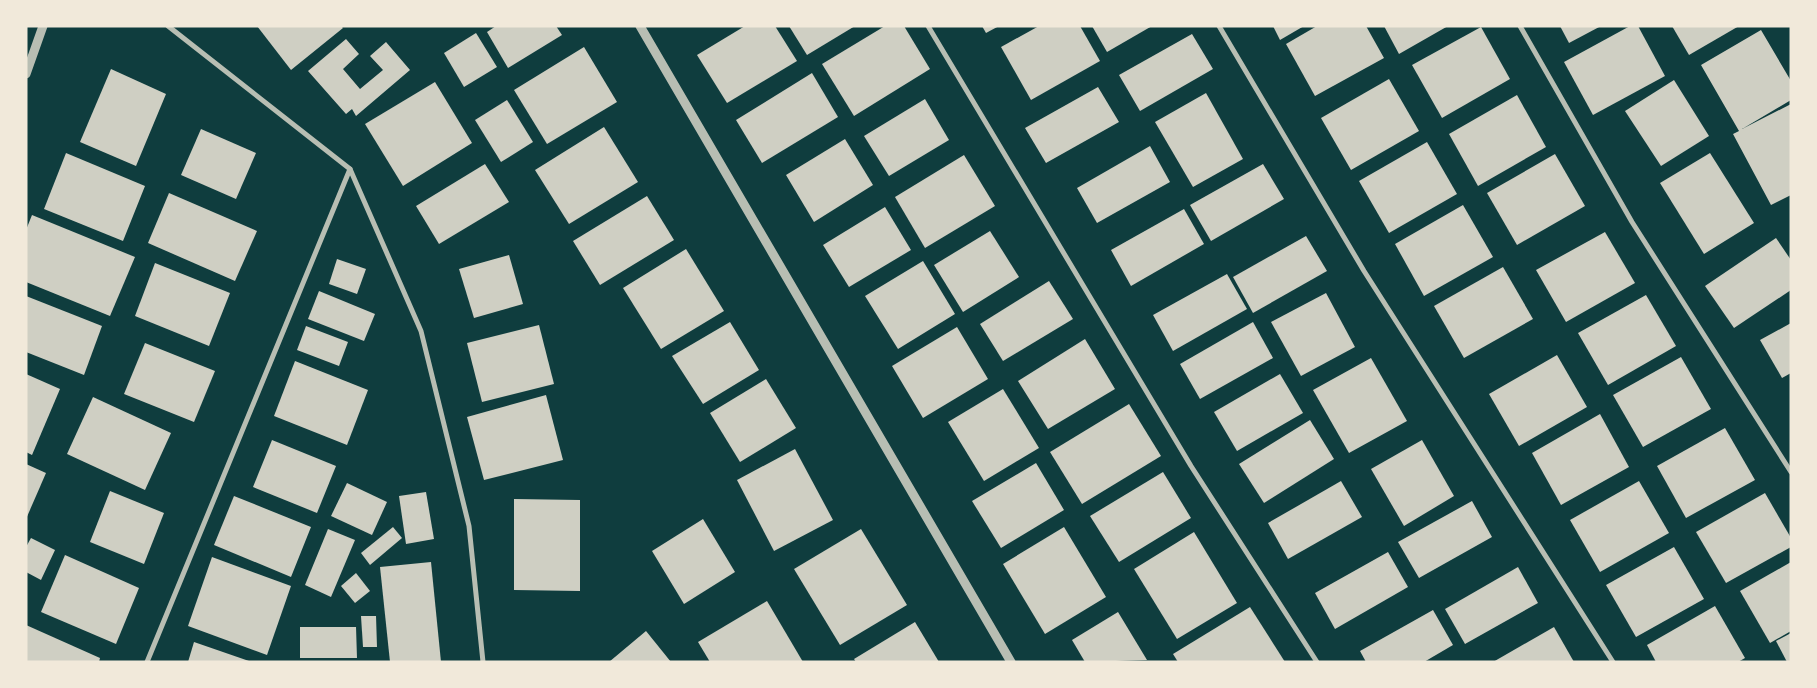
<svg xmlns="http://www.w3.org/2000/svg" width="1817" height="688" font-family="'Space Grotesk',sans-serif">
  <style>
    .building { fill: #cfcfc3 }
    .lines { fill: none; stroke-linecap: round; stroke-linejoin: round }
    .minor { stroke: #b8beb3; stroke-width: 5 }
    .tertiary { stroke: #b8beb3; stroke-width: 9 }
  </style>
  <rect width="100%" height="100%" fill="#0f3d3e"/>
  <g class="building">
    <polygon points="257,26 341,26 343,28 291,70"/>
    <polygon points="496,26 556,26 562,35 508,68 487,32"/>
    <polygon points="745,26 775,26 797,61 727,103 697,55"/>
    <polygon points="789,26 855,26 807,55"/>
    <polygon points="885,26 904,26 930,69 854,116 822,64"/>
    <polygon points="982,26 999,26 986,33"/>
    <polygon points="1039,26 1080,26 1100,61 1031,100 1001,47"/>
    <polygon points="1092,26 1152,26 1107,52"/>
    <polygon points="1273,26 1304,26 1280,40"/>
    <polygon points="1317,26 1366,26 1384,58 1315,96 1286,44"/>
    <polygon points="1384,26 1448,26 1399,54"/>
    <polygon points="1560,26 1601,26 1569,43"/>
    <polygon points="1630,26 1638,26 1665,76 1593,115 1564,62"/>
    <polygon points="1672,26 1739,26 1689,55"/>
    <polygon points="1481,27 1510,79 1442,118 1412,65"/>
    <polygon points="1761,30 1791,81 1791,100 1742,129 1791,104 1791,195 1771,205 1733,134 1739,131 1701,65"/>
    <polygon points="476,33 497,67 464,87 444,53"/>
    <polygon points="1192,34 1213,69 1140,111 1119,75"/>
    <polygon points="346,39 359,54 343,69 360,89 383,70 370,56 386,42 410,70 356,116 352,109 346,114 308,71"/>
    <polygon points="584,47 617,102 547,144 514,90"/>
    <polygon points="111,69 166,94 136,166 80,142"/>
    <polygon points="812,73 838,117 762,163 736,120"/>
    <polygon points="1389,79 1419,131 1351,170 1321,118"/>
    <polygon points="1674,80 1709,136 1661,166 1625,111"/>
    <polygon points="435,82 472,143 403,186 365,124"/>
    <polygon points="1098,87 1119,122 1046,163 1025,128"/>
    <polygon points="1206,93 1243,159 1193,187 1155,122"/>
    <polygon points="1517,95 1546,147 1478,186 1449,134"/>
    <polygon points="925,99 949,140 889,176 864,136"/>
    <polygon points="507,100 533,142 501,162 475,120"/>
    <polygon points="604,127 638,182 569,224 535,170"/>
    <polygon points="201,129 256,153 236,199 181,175"/>
    <polygon points="845,139 873,185 814,222 786,175"/>
    <polygon points="1427,142 1457,194 1389,233 1359,181"/>
    <polygon points="1150,146 1170,182 1097,223 1077,188"/>
    <polygon points="66,153 145,186 123,241 44,209"/>
    <polygon points="1710,153 1754,223 1704,254 1660,183"/>
    <polygon points="1555,154 1585,206 1517,245 1487,193"/>
    <polygon points="964,155 995,206 925,248 895,197"/>
    <polygon points="485,164 509,202 439,244 416,206"/>
    <polygon points="1263,164 1284,199 1211,241 1190,205"/>
    <polygon points="169,193 257,231 235,281 148,243"/>
    <polygon points="647,196 674,240 600,285 573,241"/>
    <polygon points="1463,205 1493,257 1424,296 1395,244"/>
    <polygon points="885,207 911,250 849,287 823,245"/>
    <polygon points="1184,209 1204,244 1131,286 1111,250"/>
    <polygon points="32,215 135,257 110,316 26,282 26,230"/>
    <polygon points="990,231 1019,277 963,312 934,265"/>
    <polygon points="1605,232 1635,283 1566,322 1536,270"/>
    <polygon points="1306,236 1327,271 1253,313 1233,277"/>
    <polygon points="1776,238 1791,260 1791,290 1734,328 1705,286"/>
    <polygon points="686,249 724,311 661,349 623,288"/>
    <polygon points="509,255 523,304 474,318 459,269"/>
    <polygon points="337,259 366,269 357,294 329,284"/>
    <polygon points="923,261 955,314 898,349 865,296"/>
    <polygon points="155,263 230,293 209,346 135,316"/>
    <polygon points="1503,267 1533,319 1464,358 1434,306"/>
    <polygon points="1227,274 1247,309 1173,351 1153,315"/>
    <polygon points="1049,281 1073,319 1003,361 980,324"/>
    <polygon points="319,291 375,314 364,341 308,319"/>
    <polygon points="1326,293 1355,347 1301,376 1271,322"/>
    <polygon points="1646,295 1676,346 1608,385 1578,333"/>
    <polygon points="26,296 102,326 84,375 26,352"/>
    <polygon points="730,322 759,370 703,404 672,356"/>
    <polygon points="1253,322 1273,358 1200,399 1180,364"/>
    <polygon points="1791,323 1791,373 1782,378 1760,340"/>
    <polygon points="539,325 554,384 482,402 467,343"/>
    <polygon points="306,326 348,342 339,366 297,350"/>
    <polygon points="957,327 988,379 923,418 892,366"/>
    <polygon points="1085,339 1115,389 1048,429 1018,381"/>
    <polygon points="145,343 215,371 194,422 124,394"/>
    <polygon points="1557,355 1587,407 1519,446 1489,394"/>
    <polygon points="1681,357 1711,409 1643,447 1613,395"/>
    <polygon points="1371,358 1407,421 1349,453 1313,390"/>
    <polygon points="295,361 368,390 347,445 274,416"/>
    <polygon points="26,374 60,389 32,455 26,452"/>
    <polygon points="1280,374 1303,413 1237,451 1214,412"/>
    <polygon points="766,379 796,428 740,462 710,413"/>
    <polygon points="1003,389 1039,448 984,481 948,422"/>
    <polygon points="546,395 563,460 484,480 467,417"/>
    <polygon points="93,397 171,433 145,490 67,454"/>
    <polygon points="1129,404 1161,456 1082,504 1050,452"/>
    <polygon points="1600,414 1629,467 1561,505 1532,453"/>
    <polygon points="1310,420 1334,459 1264,503 1239,464"/>
    <polygon points="1725,428 1755,480 1686,518 1657,466"/>
    <polygon points="272,440 336,466 317,513 253,487"/>
    <polygon points="1422,440 1454,496 1404,526 1371,469"/>
    <polygon points="795,449 833,520 774,551 737,480"/>
    <polygon points="1036,463 1064,510 1001,548 972,501"/>
    <polygon points="26,464 46,473 26,519"/>
    <polygon points="1163,472 1191,518 1119,562 1090,516"/>
    <polygon points="1341,481 1362,517 1288,559 1268,523"/>
    <polygon points="1639,481 1669,533 1600,572 1570,520"/>
    <polygon points="347,483 387,502 372,535 331,516"/>
    <polygon points="110,491 164,513 144,564 90,542"/>
    <polygon points="426,492 434,539 406,544 399,496"/>
    <polygon points="1765,493 1791,538 1791,547 1726,583 1696,532"/>
    <polygon points="234,496 311,527 291,577 214,545"/>
    <polygon points="514,499 580,500 580,591 514,590"/>
    <polygon points="1472,501 1492,537 1419,578 1398,542"/>
    <polygon points="703,519 735,572 684,604 652,551"/>
    <polygon points="393,527 402,538 370,565 361,553"/>
    <polygon points="1064,527 1106,597 1045,634 1003,564"/>
    <polygon points="328,529 355,540 331,597 305,585"/>
    <polygon points="861,529 907,605 840,645 794,569"/>
    <polygon points="1194,532 1237,603 1177,639 1134,569"/>
    <polygon points="31,538 55,550 41,580 26,572 26,547"/>
    <polygon points="1674,547 1704,599 1636,637 1606,585"/>
    <polygon points="1388,552 1408,587 1335,629 1315,593"/>
    <polygon points="65,555 139,588 116,644 41,612"/>
    <polygon points="212,557 291,586 267,655 188,626"/>
    <polygon points="431,562 441,662 390,662 380,567"/>
    <polygon points="1791,562 1791,631 1770,643 1740,591"/>
    <polygon points="1518,567 1538,603 1465,644 1445,609"/>
    <polygon points="356,573 370,591 355,603 341,586"/>
    <polygon points="767,601 803,662 710,662 698,642"/>
    <polygon points="1715,606 1745,658 1738,662 1656,662 1647,645"/>
    <polygon points="1250,607 1285,662 1178,662 1173,654"/>
    <polygon points="1433,610 1453,645 1424,662 1366,662 1360,651"/>
    <polygon points="1118,612 1147,660 1085,662 1072,640"/>
    <polygon points="361,616 376,616 377,647 363,647"/>
    <polygon points="915,622 939,662 856,662 854,659"/>
    <polygon points="26,625 100,658 99,662 26,662"/>
    <polygon points="300,627 356,627 357,658 300,658"/>
    <polygon points="1554,627 1574,662 1493,662"/>
    <polygon points="646,631 671,662 609,662"/>
    <polygon points="1791,633 1791,662 1787,662 1776,641"/>
    <polygon points="194,642 249,661 249,662 188,662"/>
  </g>
  <g class="lines">
    <g class="minor">
      <polyline points="168,26 350,169 421,331 469,526 483,662"/>
      <polyline points="928,26 1191,466 1317,662"/>
      <polyline points="1219,26 1364,271 1613,662"/>
      <polyline points="1520,26 1632,222 1791,472"/>
      <polyline points="147,662 350,169"/>
    </g>
    <g class="tertiary">
      <polyline points="640,26 1011,662"/>
      <polyline points="26,74 43,26"/>
    </g>
  </g>
  <rect width="1817" height="688" fill="none" stroke="#f1e9da" stroke-width="55"/>
</svg>
